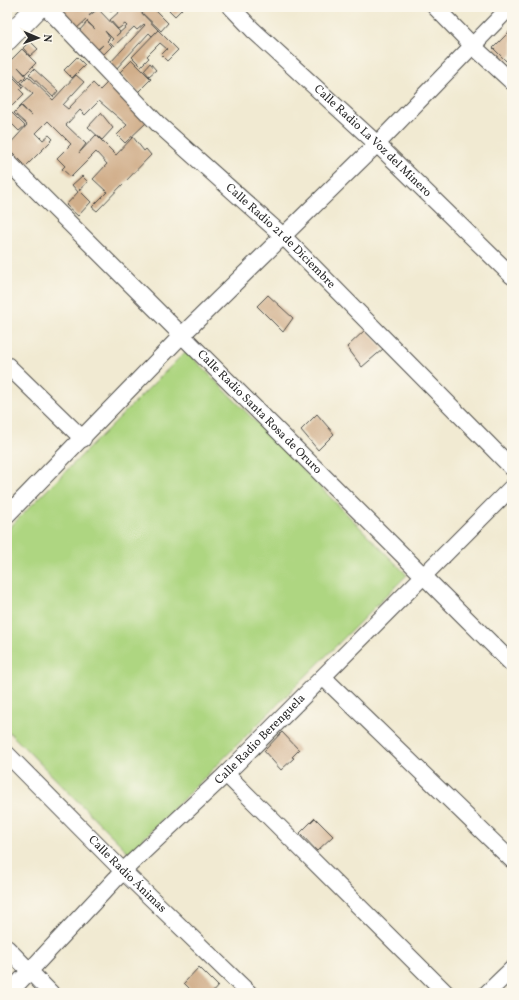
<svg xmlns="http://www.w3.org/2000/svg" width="519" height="1000" font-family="Vollkorn,serif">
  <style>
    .green { fill: #aed681; stroke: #6c8056 }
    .building { fill: #d1af8b }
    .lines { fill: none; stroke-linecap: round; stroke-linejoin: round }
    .minor-casing { stroke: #494844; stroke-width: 18 }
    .primary-casing { stroke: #494844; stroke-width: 24 }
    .minor { stroke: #fff; stroke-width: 16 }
    .primary { stroke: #fff; stroke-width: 22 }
    .labels { text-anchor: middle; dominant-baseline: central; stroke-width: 3; stroke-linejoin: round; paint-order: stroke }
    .street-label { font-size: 12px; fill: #2b2b2b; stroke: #fbf7ec }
  </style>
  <rect width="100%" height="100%" fill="#fbf7ec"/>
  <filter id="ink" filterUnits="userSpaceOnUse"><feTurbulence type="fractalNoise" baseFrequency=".025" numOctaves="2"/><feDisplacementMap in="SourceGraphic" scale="8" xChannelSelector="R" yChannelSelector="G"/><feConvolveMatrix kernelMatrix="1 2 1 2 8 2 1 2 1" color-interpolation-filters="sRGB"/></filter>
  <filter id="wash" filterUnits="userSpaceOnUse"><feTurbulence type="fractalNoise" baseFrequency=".012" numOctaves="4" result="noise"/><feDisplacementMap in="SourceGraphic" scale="16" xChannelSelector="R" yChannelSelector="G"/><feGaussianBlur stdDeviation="0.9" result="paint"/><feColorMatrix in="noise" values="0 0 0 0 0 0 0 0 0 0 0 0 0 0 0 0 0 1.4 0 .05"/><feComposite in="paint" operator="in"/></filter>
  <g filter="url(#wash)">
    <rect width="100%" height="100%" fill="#f1ead2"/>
    <polygon class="green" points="186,351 407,575 129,853 7,730 7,530"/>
    <g id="blocks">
      <g class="building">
        <polygon points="64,7 96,7 89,16 98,9 120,32 116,36 127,26 125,24 118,29 110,20 121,10 119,9 121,7 136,7 158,30 152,36 149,33 116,69 110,63 145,25 144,24 137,30 134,27 114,46 110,42 113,39 105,31 110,38 107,41 112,46 102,56 97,51 103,45 97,50 79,31 87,22 95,29 86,20 76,29 62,15"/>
        <polygon points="106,7 115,7 111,11"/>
        <polygon points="144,7 160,7 156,11 168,23 161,31 140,11"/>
        <polygon points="172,7 180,7 182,9 175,16 169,10"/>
        <polygon points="512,29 512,54 506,61 493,48"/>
        <polygon points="158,30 178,50 167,61 161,55 167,49 160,43 147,56 149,58 141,66 132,57"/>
        <polygon points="30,41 38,49 30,56 23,48"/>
        <polygon points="22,49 36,63 25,74 18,67 26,76 20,82 7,68 7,64"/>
        <polygon points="77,57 85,65 72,78 64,70"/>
        <polygon points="132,60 151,79 138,92 120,72"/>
        <polygon points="150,63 156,70 149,76 144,70"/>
        <polygon points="34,69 58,91 53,97 29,74"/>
        <polygon points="7,71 23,87 20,90 24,94 10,108 7,104"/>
        <polygon points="76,75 84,82 63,105 68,109 93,83 100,90 108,82 147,122 125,143 117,135 127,125 99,101 85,115 80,110 66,125 86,144 79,153 96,135 116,155 133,137 144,151 146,149 151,155 97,211 92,207 107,192 93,179 107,164 96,152 71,177 62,169 65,166 57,158 71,144 48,121 36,133 43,140 49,135 53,139 26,166 7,147 27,125 14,113 21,106 32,116 21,105 33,94 21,83 28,76 53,100"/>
        <polygon points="8,109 25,126 19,131 7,119"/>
        <polygon points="101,113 113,128 102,140 88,127"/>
        <polygon points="82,176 88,182 79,190 91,202 78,216 66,205 78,192 72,185"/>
        <polygon points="268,295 293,318 283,332 257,306"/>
        <polygon points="366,329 383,349 362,367 347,347"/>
        <polygon points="317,414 334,434 318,450 301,430"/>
        <polygon points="282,732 299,750 292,757 294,758 281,770 264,751"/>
        <polygon points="315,818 333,836 317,851 300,833"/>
        <polygon points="199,967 218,986 212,993 194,993 184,983"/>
      </g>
    </g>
  </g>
  <g filter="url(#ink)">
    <use href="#blocks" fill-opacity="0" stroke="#494844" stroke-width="1"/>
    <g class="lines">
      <defs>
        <g id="minor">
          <path id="s1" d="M46,7L158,124L282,235L512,468"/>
          <path id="s2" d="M231,7L253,30L377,144L512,276"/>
          <polyline points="435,7 472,45 512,82"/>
          <path id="s3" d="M7,161L512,664"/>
          <polyline points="7,365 83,439"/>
          <polyline points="7,515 182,335 377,144 510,7"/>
          <polyline points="323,677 512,860"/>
          <path id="s4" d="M7,754L123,871L249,993"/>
          <polyline points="226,774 446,993"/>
          <polyline points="7,948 51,993"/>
          <path id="s5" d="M9,993L123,871L226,774L512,487"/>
          <polyline points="487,993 512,969"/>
        </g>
        <polyline id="primary" points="7,39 38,7"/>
      </defs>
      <use href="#minor" class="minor-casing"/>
      <use href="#primary" class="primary-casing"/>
      <use href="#minor" class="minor"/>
      <use href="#primary" class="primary"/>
    </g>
  </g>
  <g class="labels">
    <g class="street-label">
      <text stroke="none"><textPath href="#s2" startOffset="195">Calle Radio La Voz del Minero</textPath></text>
      <text stroke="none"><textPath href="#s1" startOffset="328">Calle Radio 21 de Diciembre</textPath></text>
      <text stroke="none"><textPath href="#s3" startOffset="356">Calle Radio Santa Rosa de Oruro</textPath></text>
      <text stroke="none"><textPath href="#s5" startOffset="357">Calle Radio Berenguela</textPath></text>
      <text stroke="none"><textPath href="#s4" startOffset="170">Calle Radio Ánimas</textPath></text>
    </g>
  </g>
  <rect width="519" height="1000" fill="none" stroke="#fbf7ec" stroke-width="24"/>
  <g transform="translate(38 38) rotate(92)" stroke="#fbf7ec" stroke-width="3" paint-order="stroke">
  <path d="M0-3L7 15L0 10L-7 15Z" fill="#2b2b2b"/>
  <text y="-6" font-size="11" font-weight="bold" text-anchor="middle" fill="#2b2b2b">N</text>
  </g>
</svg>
